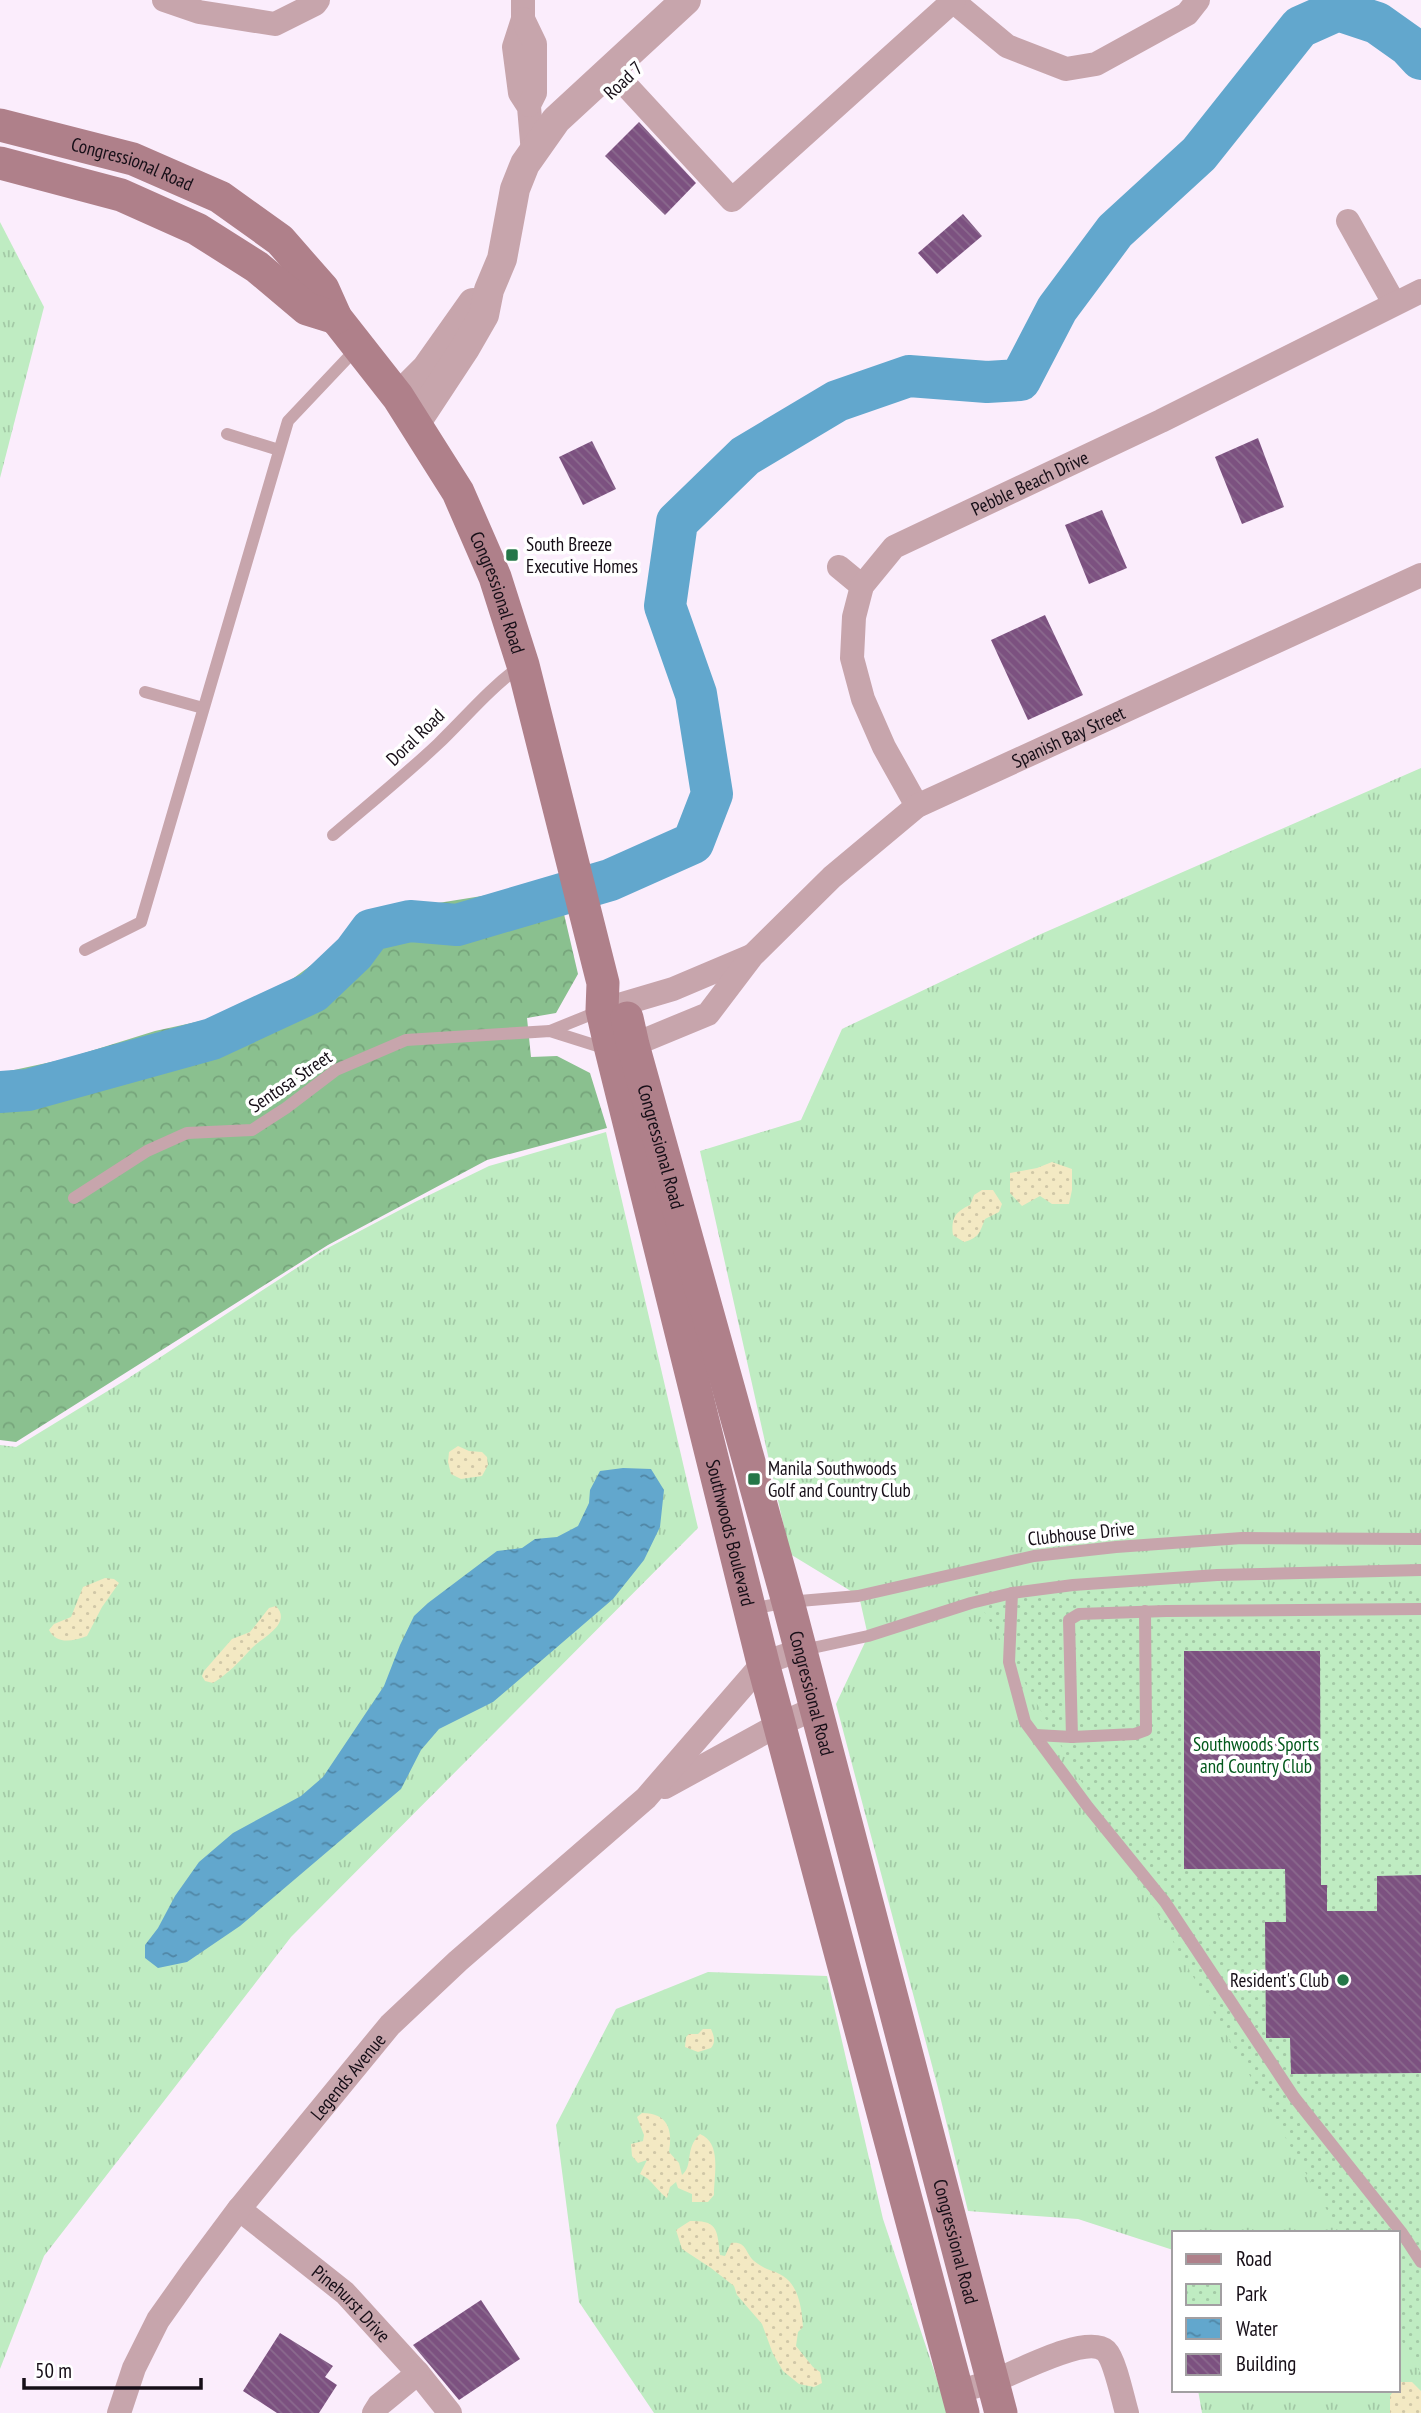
<svg xmlns="http://www.w3.org/2000/svg" width="1421" height="2413" font-family="'PT Sans Narrow',sans-serif">
  <style>
    .grass { fill: url(#grass-tufts) }
    .forest { fill: url(#forest-crowns) }
    .sand { fill: url(#sand-dots) }
    .park { fill: url(#park-dots) }
    .water { fill: url(#water-ripples) }
    .lines { fill: none; stroke-linecap: round; stroke-linejoin: round }
    .river { stroke: #62a7cd; stroke-width: 42 }
    .building { fill: url(#building-back-hatch) }
    .service { stroke: #c7a5ac; stroke-width: 12 }
    .minor { stroke: #c7a5ac; stroke-width: 24 }
    .tertiary { stroke: #c7a5ac; stroke-width: 30 }
    .secondary { stroke: #af808a; stroke-width: 33 }
    .poi-dot { fill: #257748; stroke: #fff; stroke-width: 2.5 }
    .labels { text-anchor: middle; dominant-baseline: central; stroke-width: 7; stroke-linejoin: round; paint-order: stroke }
    .street-label { font-size: 19px; fill: #160e17; stroke: #fff }
    .poi-label { font-size: 19px; fill: #160e17; stroke: #fff; text-anchor: start }
    .park-label { font-size: 19px; fill: #03591c; stroke: #fff }
  </style>
  <defs>
    <pattern id="grass-tufts" width="24" height="20" patternUnits="userSpaceOnUse" patternTransform="scale(1.75)"><rect width="24" height="20" fill="#bfecc2"/><path d="M3 7l-1-3M5 7V3M7 7l1-3M15 17l-1-3M17 17v-4M19 17l1-3" fill="none" stroke="#a3c9a6"/></pattern>
    <pattern id="forest-crowns" width="20" height="18" patternUnits="userSpaceOnUse" patternTransform="scale(1.75)"><rect width="20" height="18" fill="#8ac08f"/><path d="M2 6a3 3 0 1 1 6 0M12 15a3 3 0 1 1 6 0" fill="none" stroke="#76a47b"/></pattern>
    <pattern id="sand-dots" width="8" height="8" patternUnits="userSpaceOnUse" patternTransform="scale(1.75)"><rect width="8" height="8" fill="#f3e9c3"/><path d="M2 2h.1M6 6h.1" fill="none" stroke="#d0c7a7" stroke-width="1.8" stroke-linecap="round"/></pattern>
    <pattern id="park-dots" width="8" height="8" patternUnits="userSpaceOnUse" patternTransform="scale(1.75)"><rect width="8" height="8" fill="#bfecc2"/><path d="M2 2h.1M6 6h.1" fill="none" stroke="#a3c9a6" stroke-width="1.8" stroke-linecap="round"/></pattern>
    <pattern id="water-ripples" width="26" height="14" patternUnits="userSpaceOnUse" patternTransform="scale(1.75)"><rect width="26" height="14" fill="#62a7cd"/><path d="M2 4q2-2 4 0t4 0M15 11q2-2 4 0t4 0" fill="none" stroke="#5086a5"/></pattern>
    <pattern id="building-back-hatch" width="6" height="6" patternUnits="userSpaceOnUse" patternTransform="scale(1.75)"><rect width="6" height="6" fill="#7c5180"/><path d="M-1 5l2 2M0 0l6 6M5-1l2 2" fill="none" stroke="#8b6a8e"/></pattern>
  </defs>
  <rect width="100%" height="100%" fill="#fbedfc"/>
  <g class="grass">
    <polygon points="0,222 44,307 0,478"/>
    <polygon points="1421,768 1421,2413 1202,2413 1198,2390 1398,2390 1398,2233 1174,2233 1174,2253 1173,2250 1078,2219 968,2211 938,2088 836,1704 868,1636 859,1596 790,1554 700,1151 801,1120 842,1029 1041,934"/>
    <polygon points="606,1132 698,1528 291,1937 44,2256 0,2369 0,1445 16,1447 124,1381 324,1250 415,1202 489,1166"/>
    <polygon points="708,1972 827,1976 883,2219 940,2388 947,2413 654,2413 579,2302 556,2125 616,2009"/>
  </g>
  <polygon class="forest" points="557,884 578,974 556,1013 527,1018 531,1057 557,1056 590,1073 607,1128 487,1160 328,1245 16,1442 0,1440 0,1073 65,1059 155,1031 228,1015 291,980 336,947 363,915"/>
  <g class="sand">
    <polygon points="1052,1162 1072,1169 1072,1190 1069,1204 1052,1204 1040,1196 1022,1206 1010,1193 1010,1173 1037,1168"/>
    <path d="M982,1190H993L1002,1204L999,1212L985,1219C980,1232 979,1238 964,1242L953,1235C951,1218 955,1212 970,1205L974,1195Z"/>
    <polygon points="458,1446 469,1451 482,1452 487,1457 488,1465 482,1476 461,1479 451,1474 448,1462 449,1452"/>
    <path d="M105,1578L114,1579L119,1583L102,1607L87,1636C73,1641 57,1645 49,1630L54,1624L71,1617L83,1587Z"/>
    <path d="M276,1606C293,1624 261,1638 251,1649C239,1662 229,1673 213,1683L205,1681L202,1676L204,1671L232,1639L250,1632L269,1608Z"/>
    <path d="M703,2029H711C714,2036 716,2042 711,2048L698,2052L685,2047L686,2037L689,2034H698Z"/>
    <path d="M642,2113C668,2113 673,2130 669,2152L679,2163L682,2175C694,2165 684,2149 700,2134C722,2143 714,2175 714,2195L708,2202H692V2194L678,2188L676,2182L670,2187L667,2198C656,2190 652,2179 640,2174L647,2160L638,2163L632,2156L631,2144L643,2141L644,2135L637,2117Z"/>
    <path d="M690,2221C719,2220 717,2231 720,2255L725,2256L731,2243C747,2241 745,2253 754,2261C766,2271 774,2270 783,2276C799,2286 802,2310 803,2327L798,2332L796,2346L813,2367L820,2372L822,2383L814,2387L799,2384L783,2371L773,2354L762,2324L737,2295L734,2286L711,2268L682,2249L676,2230Z"/>
    <polygon points="1401,2382 1412,2382 1421,2391 1421,2413 1390,2413 1390,2396 1394,2390 1398,2390"/>
  </g>
  <polygon class="park" points="970,1587 1421,1591 1421,2374 1398,2334 1398,2233 1340,2233"/>
  <polygon class="water" points="623,1468 651,1469 664,1490 660,1527 644,1560 613,1599 493,1702 439,1729 421,1750 401,1789 240,1926 187,1962 158,1968 145,1958 145,1945 158,1928 175,1896 199,1862 233,1833 301,1796 323,1777 384,1686 400,1645 414,1616 428,1603 497,1551 522,1548 535,1539 557,1537 578,1526 589,1503 590,1490 600,1471"/>
  <g class="lines">
    <polyline class="river" points="0,1092 28,1090 212,1039 313,992 354,953 371,930 410,921 457,925 610,880 693,843 712,794 696,694 665,606 677,522 745,456 837,401 909,376 987,382 1020,380 1057,309 1115,231 1199,154 1300,27 1338,10 1377,23 1408,45 1421,59"/>
  </g>
  <g class="building">
    <polygon points="639,122 696,183 665,215 605,156"/>
    <polygon points="963,214 982,236 937,274 918,253"/>
    <polygon points="1258,438 1284,507 1242,524 1215,457"/>
    <polygon points="592,441 616,489 583,505 559,457"/>
    <polygon points="1102,510 1127,568 1089,584 1065,525"/>
    <polygon points="1045,615 1083,695 1028,720 991,640"/>
    <polygon points="1184,1651 1320,1651 1321,1885 1327,1885 1327,1911 1377,1911 1377,1876 1421,1875 1421,2073 1291,2074 1290,2038 1266,2038 1265,1922 1286,1922 1285,1869 1184,1869"/>
    <polygon points="481,2300 520,2359 459,2400 413,2345"/>
    <polygon points="280,2333 333,2366 325,2377 337,2385 319,2413 277,2413 243,2391"/>
  </g>
  <g class="lines">
    <g class="service">
      <polyline points="227,434 279,450"/>
      <polyline points="145,692 203,708"/>
      <path d="M333,835C368,805 404,776 438,744C465,718 489,689 519,667"/>
      <polyline points="85,950 141,922 288,421 358,347"/>
      <polyline points="550,1031 602,1010"/>
      <polyline points="74,1198 147,1151 187,1133 252,1130 286,1108 336,1070 406,1040 550,1031 607,1049"/>
      <polyline points="1012,1593 1009,1662 1025,1722 1088,1807 1165,1902 1294,2097 1402,2233 1421,2262"/>
      <polyline points="750,1609 788,1602 858,1596 1034,1556 1116,1547 1242,1538 1421,1539"/>
      <polyline points="803,1650 868,1636 971,1603 1012,1593 1073,1585 1217,1575 1421,1570"/>
      <polyline points="1036,1735 1072,1737 1069,1620 1079,1614 1166,1611 1421,1609"/>
      <polyline points="1072,1737 1135,1734 1146,1730 1145,1611"/>
    </g>
    <g class="minor">
      <polyline points="164,0 199,12 275,24 315,4 318,0"/>
      <polyline points="523,0 523,19 514,47 520,93 529,107 533,153"/>
      <polyline points="953,1 1007,46 1066,69 1096,64 1187,14 1198,0"/>
      <polyline points="523,19 535,44 535,93 529,105"/>
      <polyline points="622,81 732,200 954,0"/>
      <polyline points="1348,221 1394,303"/>
      <polyline points="839,567 862,586"/>
      <path id="s1" d="M917,806L884,747L863,699L852,658L854,617L862,586L894,547L1161,421L1421,291"/>
      <polyline points="602,1010 673,989 751,956"/>
      <path id="s2" d="M617,1049L633,1045L708,1014L752,956L832,877L917,806L1421,575"/>
      <polyline points="665,1787 780,1724 816,1708"/>
      <path id="s3" d="M239,2209L345,2293L418,2373L450,2413"/>
      <path d="M957,2392C969,2388 982,2385 994,2381C1017,2372 1087,2334 1106,2351C1115,2360 1123,2400 1127,2413"/>
      <path id="s4" d="M119,2413L134,2368L158,2320L192,2272L239,2209L390,2025L458,1961L646,1798L763,1663L801,1650"/>
      <polyline points="374,2413 379,2405 418,2373"/>
    </g>
    <g class="tertiary">
      <polyline points="398,397 427,368 473,303"/>
      <polyline points="415,424 465,348 484,315 489,290 502,259 515,189 525,164 556,120 686,0"/>
    </g>
    <g class="secondary">
      <path id="s5" d="M0,125L133,159L220,197L280,240L323,289L336,318L398,397L458,492L495,577L523,665L603,983L602,1010L611,1050L763,1663L963,2413"/>
      <polyline points="0,163 121,195 197,229 257,267 307,309 336,318"/>
      <path id="s6" d="M627,1018L633,1045L788,1602L1001,2413"/>
    </g>
  </g>
  <g class="poi-dot">
    <rect x="505" y="548" width="14" height="14" rx="3.5"/>
    <rect x="747" y="1472" width="14" height="14" rx="3.5"/>
    <circle cx="1343" cy="1980" r="7"/>
  </g>
  <g class="labels">
    <g class="street-label">
      <text transform="translate(623 80) rotate(-43)">Road 7</text>
      <text stroke="none"><textPath href="#s5" startOffset="138">Congressional Road</textPath></text>
      <text stroke="none"><textPath href="#s1" startOffset="436">Pebble Beach Drive</textPath></text>
      <text stroke="none"><textPath href="#s5" startOffset="724">Congressional Road</textPath></text>
      <text stroke="none"><textPath href="#s2" startOffset="560">Spanish Bay Street</textPath></text>
      <text transform="translate(415 737) rotate(-44)">Doral Road</text>
      <text transform="translate(290 1081) rotate(-34)">Sentosa Street</text>
      <text stroke="none"><textPath href="#s6" startOffset="133">Congressional Road</textPath></text>
      <text stroke="none"><textPath href="#s5" startOffset="1694">Southwoods Boulevard</textPath></text>
      <text transform="translate(1081 1533) rotate(-6)">Clubhouse Drive</text>
      <text stroke="none"><textPath href="#s6" startOffset="700">Congressional Road</textPath></text>
      <text stroke="none"><textPath href="#s4" startOffset="410">Legends Avenue</textPath></text>
      <text stroke="none"><textPath href="#s6" startOffset="1267">Congressional Road</textPath></text>
      <text stroke="none"><textPath href="#s3" startOffset="147">Pinehurst Drive</textPath></text>
    </g>
    <g class="poi-label">
      <text x="526" y="544">South Breeze<tspan x="526" dy="22">Executive Homes</tspan></text>
      <text x="768" y="1468">Manila Southwoods<tspan x="768" dy="22">Golf and Country Club</tspan></text>
      <text x="1329" y="1980" text-anchor="end">Resident's Club</text>
    </g>
    <g class="park-label">
      <text x="1256" y="1744">Southwoods Sports<tspan x="1256" dy="22">and Country Club</tspan></text>
    </g>
  </g>
  <rect x="1172" y="2231" width="228" height="161" fill="#ffffff" stroke="#a29fa2" stroke-width="2"/>
  <rect x="1186" y="2254" width="35" height="10" fill="#af808a" stroke="#a29fa2" stroke-width="2"/>
  <text x="1236" y="2266" font-size="21" fill="#160e17">Road</text>
  <rect x="1186" y="2284" width="35" height="21" fill="url(#park-dots)" stroke="#a29fa2" stroke-width="2"/>
  <text x="1236" y="2301" font-size="21" fill="#160e17">Park</text>
  <rect x="1186" y="2318" width="35" height="21" fill="url(#water-ripples)" stroke="#a29fa2" stroke-width="2"/>
  <text x="1236" y="2336" font-size="21" fill="#160e17">Water</text>
  <rect x="1186" y="2354" width="35" height="21" fill="url(#building-back-hatch)" stroke="#a29fa2" stroke-width="2"/>
  <text x="1236" y="2371" font-size="21" fill="#160e17">Building</text>
  <path d="M24 2378v10h177v-10" fill="none" stroke="#160e17" stroke-width="3.5"/>
  <text x="35" y="2378" font-size="21" fill="#160e17" stroke="#ffffff" stroke-width="5" paint-order="stroke">50 m</text>
</svg>
